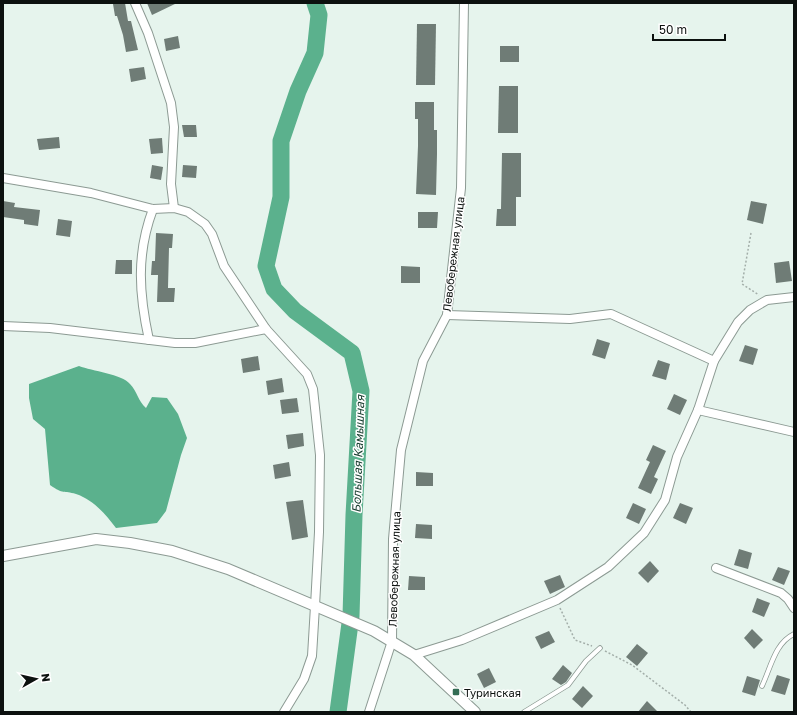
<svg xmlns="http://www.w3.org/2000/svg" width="797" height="715" font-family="'Golos Text',sans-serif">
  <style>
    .water { fill: #5bb18d }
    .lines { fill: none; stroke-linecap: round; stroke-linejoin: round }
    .river { stroke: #5bb18d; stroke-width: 17 }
    .building { fill: #6f7c76 }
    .service-casing { stroke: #8c9a93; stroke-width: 5.5 }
    .minor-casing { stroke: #8c9a93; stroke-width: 10 }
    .tertiary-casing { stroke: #8c9a93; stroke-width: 12 }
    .path { stroke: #a3aea9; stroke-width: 1.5; stroke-dasharray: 2 2; stroke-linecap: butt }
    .service { stroke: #fff; stroke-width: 4 }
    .minor { stroke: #fff; stroke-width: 8 }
    .tertiary { stroke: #fff; stroke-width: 10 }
    .poi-dot { fill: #346d55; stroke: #fff; stroke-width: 1.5 }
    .labels { text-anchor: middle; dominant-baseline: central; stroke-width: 3; stroke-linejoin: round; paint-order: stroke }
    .street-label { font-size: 11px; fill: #0c110f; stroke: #fff }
    .poi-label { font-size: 11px; fill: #0c110f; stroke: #fff; text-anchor: start }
    .water-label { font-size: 12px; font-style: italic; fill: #183e2f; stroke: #fff }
  </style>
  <rect width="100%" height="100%" fill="#e6f4ed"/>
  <path class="water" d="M79,366C92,371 122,374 130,384C137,391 138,401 146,408L152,397L167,398L178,414L187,438L181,455L166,511L157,523L116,528C106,515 94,500 76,494C63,490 64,495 50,485L45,429L33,419L29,398V384Z"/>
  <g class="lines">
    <polyline class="river" points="315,3 319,15 315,53 298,91 281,141 281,197 266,266 274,289 295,311 352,353 361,391 354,515 351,616 338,712"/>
  </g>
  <g class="building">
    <polygon points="125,3 128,21 131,21 138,50 126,52 123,35 117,16 115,16 113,4"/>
    <polygon points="147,3 177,3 152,15"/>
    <polygon points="417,24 436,24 435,85 416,85"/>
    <polygon points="178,36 180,48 166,51 164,39"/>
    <rect x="500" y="46" width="19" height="16"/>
    <polygon points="144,67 146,79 131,82 129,69"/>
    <polygon points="499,86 518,86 518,133 498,133"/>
    <polygon points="415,102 434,102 434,130 437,130 437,154 436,195 416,194 418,146 418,119 415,119"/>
    <polygon points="182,125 196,125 197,137 184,137"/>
    <polygon points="59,137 60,148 39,150 37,139"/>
    <polygon points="162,138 163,153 151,154 149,139"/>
    <polygon points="502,153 521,153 521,197 516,197 516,226 496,226 497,209 501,209"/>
    <polygon points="152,165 163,167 161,180 150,178"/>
    <polygon points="183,165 197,166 196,178 182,177"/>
    <polygon points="3,201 15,203 14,207 40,210 38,226 24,224 24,220 3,217"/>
    <polygon points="751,201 767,204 763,224 747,220"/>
    <polygon points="418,212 438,212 437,228 418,228"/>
    <polygon points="58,219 72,221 70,237 56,235"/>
    <polygon points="156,233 173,234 172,248 169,248 168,288 175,288 174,302 157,302 158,275 151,275 152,261 155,261"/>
    <polygon points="116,260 132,260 132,274 115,274"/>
    <polygon points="789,261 792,281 776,283 774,263"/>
    <polygon points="401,266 420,267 420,283 401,283"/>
    <polygon points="597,339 610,343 605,359 592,355"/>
    <polygon points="745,345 758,349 753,365 739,361"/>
    <polygon points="258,356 260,370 243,373 241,359"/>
    <polygon points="658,360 670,364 666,380 652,376"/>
    <polygon points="282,378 284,392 268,395 266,381"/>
    <polygon points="674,394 687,400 680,415 667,409"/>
    <polygon points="297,398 299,412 282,414 280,400"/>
    <polygon points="303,433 304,446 288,449 286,435"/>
    <polygon points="653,445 666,451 654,477 658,479 651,494 638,488 650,462 646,460"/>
    <polygon points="289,462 291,476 275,479 273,465"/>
    <polygon points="416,472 433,473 433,486 416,486"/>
    <polygon points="303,500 308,537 292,540 286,502"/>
    <polygon points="633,503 646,509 639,524 626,518"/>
    <polygon points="680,503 693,508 686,524 673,518"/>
    <polygon points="416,524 432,525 432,539 415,538"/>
    <polygon points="739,549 752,553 748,569 734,565"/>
    <polygon points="650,561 659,571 648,583 638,573"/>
    <polygon points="778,567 790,571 784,585 772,580"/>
    <polygon points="560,575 565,587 550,594 544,581"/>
    <polygon points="409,576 425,577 425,590 408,590"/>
    <polygon points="757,598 770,603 764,617 752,612"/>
    <polygon points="752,629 763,640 754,649 744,638"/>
    <polygon points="549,631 555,642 541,649 535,637"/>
    <polygon points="637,644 648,653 637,666 626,657"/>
    <polygon points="563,665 572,673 566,682 561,685 552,679"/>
    <polygon points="489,668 496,682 484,688 477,674"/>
    <polygon points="777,675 790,679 785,695 771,691"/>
    <polygon points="747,676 760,680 755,696 742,692"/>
    <polygon points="583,686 593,696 582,708 572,699"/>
    <polygon points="647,701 658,712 638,712"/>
  </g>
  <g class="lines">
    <defs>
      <g id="service">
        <path d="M762,686C771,667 775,643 794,634"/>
        <polyline points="524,712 568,685 586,661 600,648"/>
      </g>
      <g id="minor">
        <polyline points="135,3 148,33 171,103 174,127 171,184 174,208"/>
        <polyline points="3,178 91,193 153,209 174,208 188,212 205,224 212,234 224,266 266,329 307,374 313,389 320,455 319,532 315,606 312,656 304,679 284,712"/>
        <polyline points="447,315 570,319 611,314 714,361"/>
        <polyline points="3,326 50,328 175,343 195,343 266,329"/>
        <path d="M149,340C139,294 136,254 153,209"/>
        <polyline points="698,410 794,432"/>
        <polyline points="716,568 781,593 788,599 794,608"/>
        <polyline points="414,655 462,640 557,600 608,567 644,533 665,500 677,457 698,410 714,361 738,322 750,310 767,300 794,297"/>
        <polyline points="369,712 392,641 393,539 401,450 423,361 447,315 461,188 464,3"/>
      </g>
      <polyline id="tertiary" points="3,556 96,539 130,543 172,551 228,569 374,631 414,655 475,712"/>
    </defs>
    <use href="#service" class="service-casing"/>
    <use href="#minor" class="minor-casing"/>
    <use href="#tertiary" class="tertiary-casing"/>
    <g class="path">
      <polyline points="751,233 742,284 759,295"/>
      <polyline points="560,608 575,640 592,646"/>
      <polyline points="605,651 632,665 685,705 691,712"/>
    </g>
    <use href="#service" class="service"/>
    <use href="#minor" class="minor"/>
    <use href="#tertiary" class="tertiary"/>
  </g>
  <rect class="poi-dot" x="452" y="688" width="8" height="8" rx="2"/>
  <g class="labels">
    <g class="street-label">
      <text transform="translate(453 254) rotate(-83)">Левобережная улица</text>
      <text transform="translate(394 569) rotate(-88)">Левобережная улица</text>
    </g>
    <g class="poi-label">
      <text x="464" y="692">Туринская</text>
    </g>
    <g class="water-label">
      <text transform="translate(358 454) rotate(-88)">Большая Камышная</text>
    </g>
  </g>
  <rect width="797" height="715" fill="none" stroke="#0c110f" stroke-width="8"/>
  <g transform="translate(36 679) rotate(82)" stroke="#ffffff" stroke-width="3" paint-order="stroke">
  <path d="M0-3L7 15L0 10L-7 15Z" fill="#0c110f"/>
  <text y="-6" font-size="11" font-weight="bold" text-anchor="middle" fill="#0c110f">N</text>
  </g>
  <path d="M653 34v6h72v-6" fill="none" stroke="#0c110f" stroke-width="2"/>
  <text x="659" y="34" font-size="12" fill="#0c110f" stroke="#ffffff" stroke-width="3" paint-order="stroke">50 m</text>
</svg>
